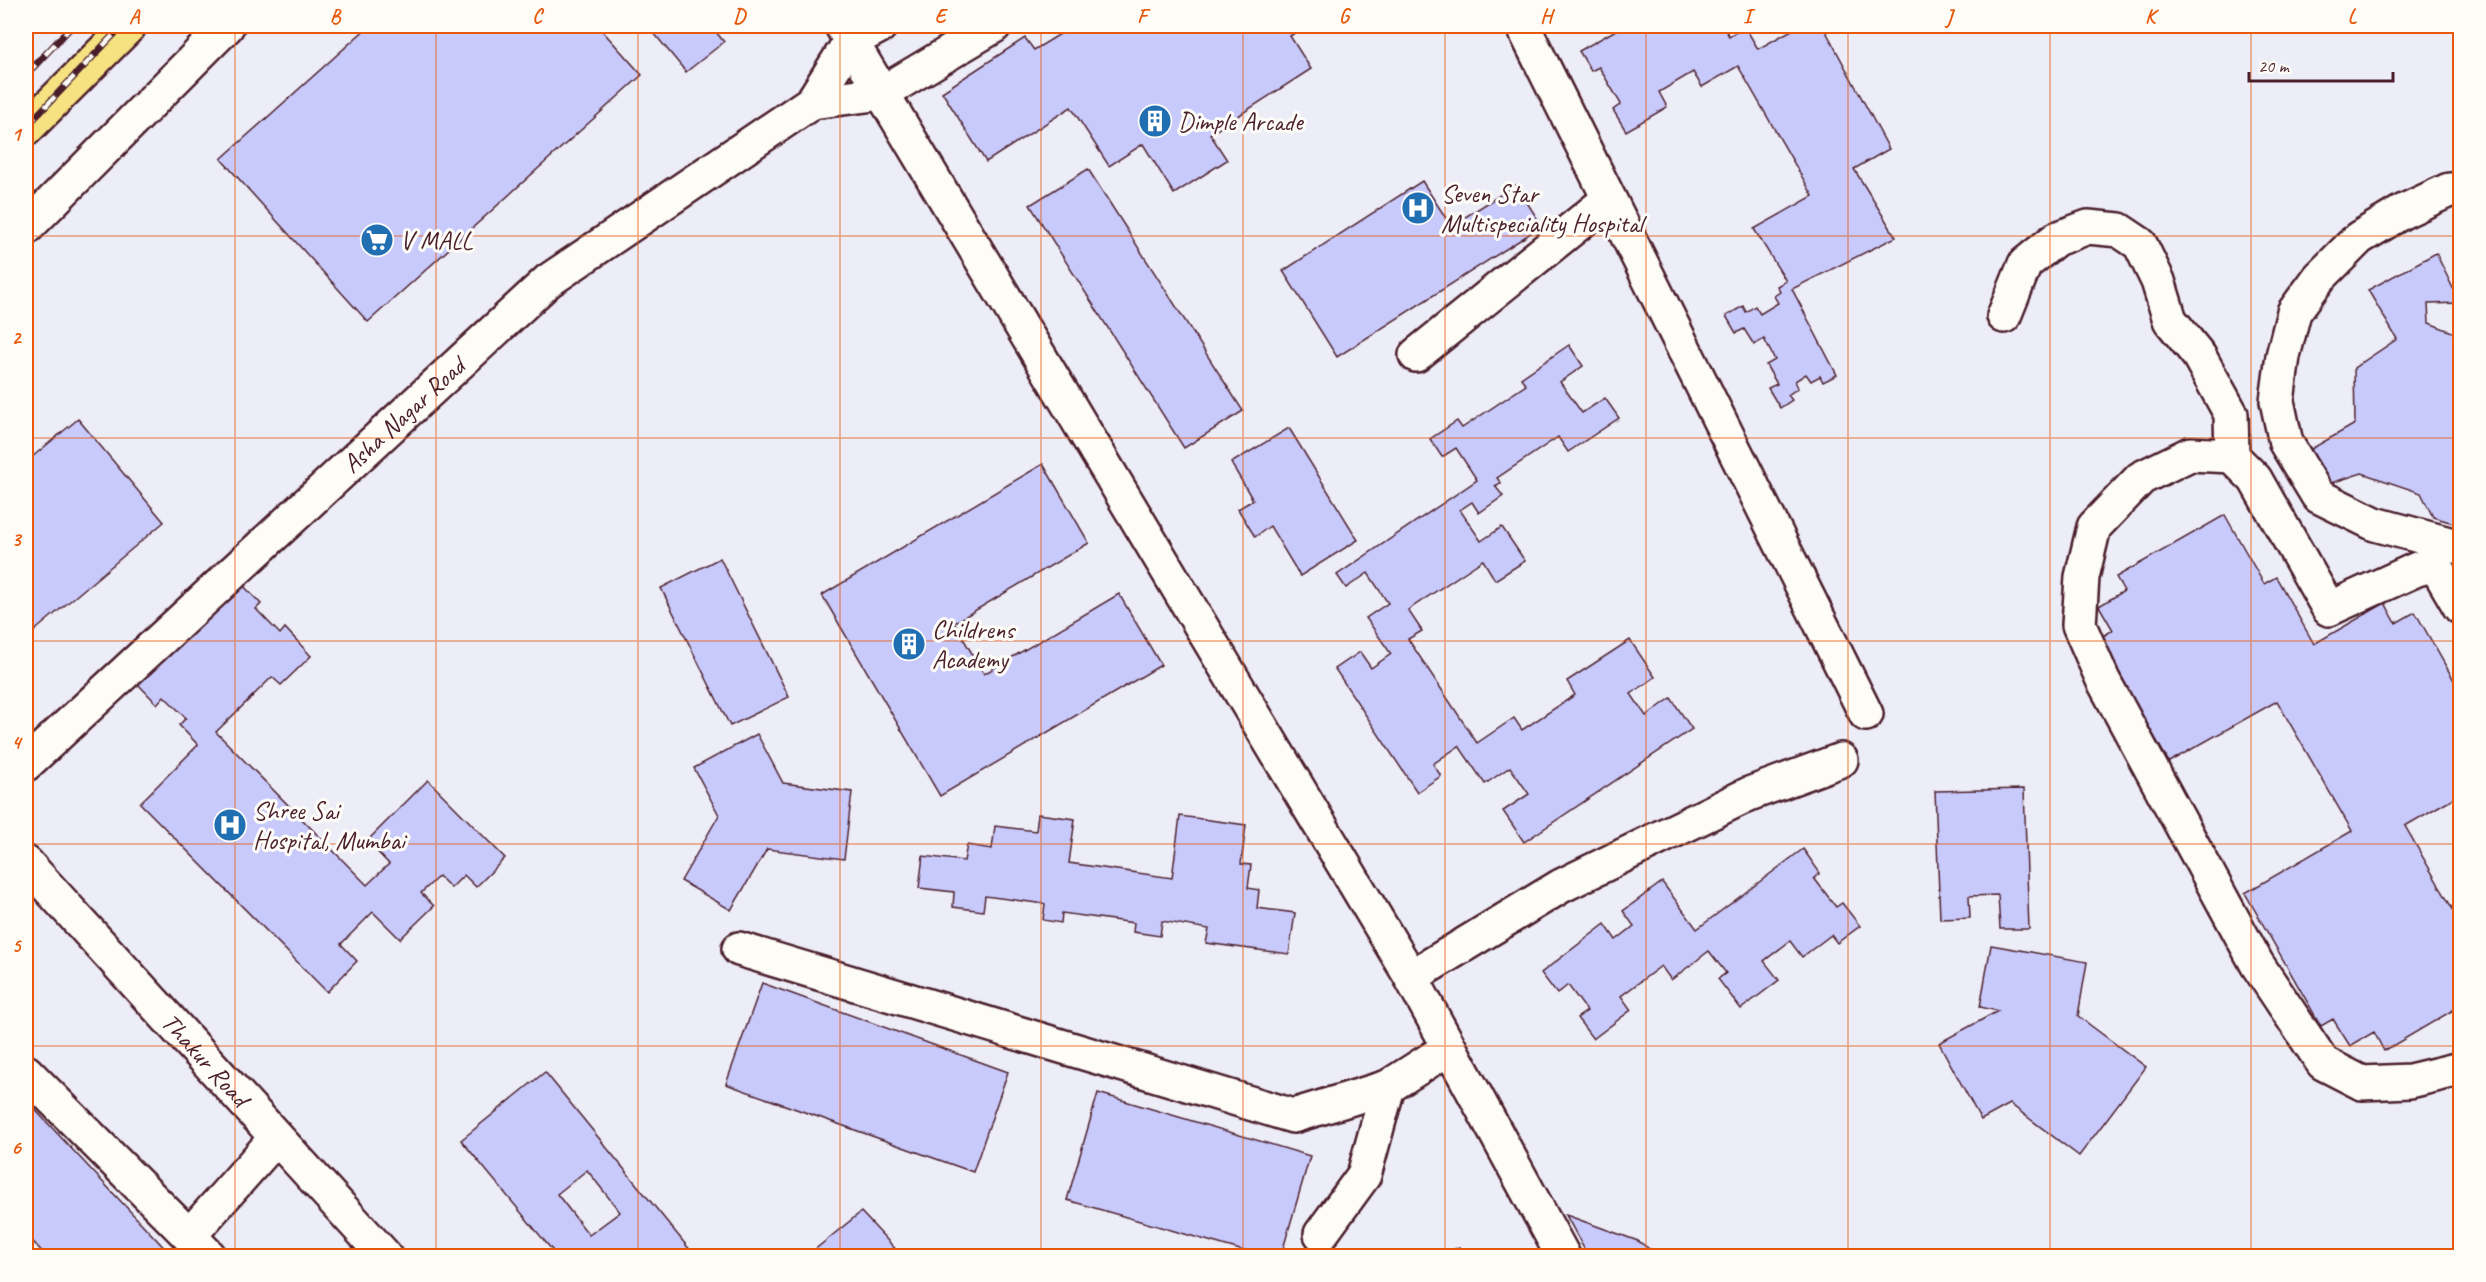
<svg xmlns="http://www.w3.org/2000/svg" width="2486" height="1282" font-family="Caveat,sans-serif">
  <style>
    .building { fill: #c9cafc; stroke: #4a1f2b; stroke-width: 1.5; fill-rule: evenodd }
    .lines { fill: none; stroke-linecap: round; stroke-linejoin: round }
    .minor-casing { stroke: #4a1f2b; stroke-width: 38 }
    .major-casing { stroke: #4a1f2b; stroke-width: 38 }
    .minor { stroke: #fdfcf7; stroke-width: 33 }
    .major { stroke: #f6e281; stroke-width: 33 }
    .rail-casing { stroke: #4a1f2b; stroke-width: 7 }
    .rail { stroke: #fdfcf7; stroke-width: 4.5; stroke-dasharray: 14; stroke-linecap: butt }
    .grid { fill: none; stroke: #e8590c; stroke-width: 1.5; stroke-opacity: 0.55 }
    .labels { text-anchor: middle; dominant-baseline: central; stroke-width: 6; stroke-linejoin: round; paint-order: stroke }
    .poi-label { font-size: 26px; fill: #4a1f2b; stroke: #fdfcf7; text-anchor: start }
    .street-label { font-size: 26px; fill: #4a1f2b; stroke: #fdfcf7 }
    .neatline { fill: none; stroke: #e8590c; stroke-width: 2 }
    .grid-label { font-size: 20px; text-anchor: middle; font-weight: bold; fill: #e8590c }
  </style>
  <rect width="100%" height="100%" fill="#ededf8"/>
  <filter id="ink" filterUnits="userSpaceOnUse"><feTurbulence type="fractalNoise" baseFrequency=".0167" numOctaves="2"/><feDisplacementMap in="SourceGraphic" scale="12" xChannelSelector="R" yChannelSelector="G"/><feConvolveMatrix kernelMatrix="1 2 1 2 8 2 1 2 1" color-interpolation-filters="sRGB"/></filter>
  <g filter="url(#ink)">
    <g class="building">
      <polygon points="369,26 598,26 642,75 368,322 221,159"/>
      <polygon points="648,26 714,26 712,27 724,42 686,72"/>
      <polygon points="1073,26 1306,26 1290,36 1311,69 1210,134 1227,160 1174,194 1143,144 1109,166 1071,107 986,162 942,92 1025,38 1034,50"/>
      <polygon points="1623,26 1723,26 1729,36 1745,27 1758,49 1799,26 1823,26 1889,149 1854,169 1896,237 1792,289 1837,375 1823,382 1820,376 1811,381 1806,374 1795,381 1798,388 1788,395 1792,400 1780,408 1768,388 1777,384 1766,365 1775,360 1764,339 1754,345 1744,329 1736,333 1726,316 1743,306 1746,312 1755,306 1760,314 1778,303 1774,296 1780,292 1777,286 1786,281 1754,229 1813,196 1738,66 1702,87 1693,72 1659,92 1667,107 1626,131 1613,110 1621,104 1599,67 1591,71 1579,51"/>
      <polygon points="1088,169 1243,411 1184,448 1030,205"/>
      <polygon points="1422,181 1451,226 1516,185 1542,226 1337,357 1283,271"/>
      <polygon points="2436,253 2460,303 2428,304 2429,323 2460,335 2460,525 2433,517 2421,493 2362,473 2328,484 2311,449 2355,424 2354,368 2397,339 2368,290"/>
      <polygon points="1569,345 1583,366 1560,382 1582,413 1605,398 1619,418 1568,452 1558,437 1497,478 1501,483 1495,486 1503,496 1479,513 1472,502 1460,510 1481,541 1502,527 1525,561 1495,580 1483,560 1408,610 1422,631 1408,639 1477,743 1514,718 1522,730 1575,695 1567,681 1630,640 1655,677 1631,694 1646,716 1671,698 1692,729 1524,842 1503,811 1529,794 1510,767 1485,784 1459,746 1433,764 1441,776 1417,792 1335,669 1360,652 1371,668 1391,654 1366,618 1388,603 1368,573 1346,588 1337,575 1477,480 1456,448 1442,457 1430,439 1457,421 1462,428 1526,385 1521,378"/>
      <polygon points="78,419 164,522 26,638 26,462"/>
      <polygon points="1289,428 1358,540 1300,576 1270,526 1255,537 1238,509 1253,500 1231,463"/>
      <polygon points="1043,464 1089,543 954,623 984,674 1119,594 1161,665 940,796 822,595"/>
      <polygon points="2225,515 2264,584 2276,577 2314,644 2385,603 2396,623 2415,612 2460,691 2460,794 2405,826 2460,922 2460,1006 2384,1051 2374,1032 2350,1046 2333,1019 2321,1026 2245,893 2352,831 2277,701 2169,762 2098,639 2113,630 2099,606 2124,591 2116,577"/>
      <polygon points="720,558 789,697 730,726 661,588"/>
      <polygon points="238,580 261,604 256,609 280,634 285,628 311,656 281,685 272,677 216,732 367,885 389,864 367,841 428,780 505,858 476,887 464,875 451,888 439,876 421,893 434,906 400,939 373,912 341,944 357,961 327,992 140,803 198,745 179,725 186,718 164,696 157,704 136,682"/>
      <polygon points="757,734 783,783 852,792 844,859 767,849 731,910 681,881 719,815 694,768"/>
      <polygon points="2024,789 2029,929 2000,929 1998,895 1969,896 1970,918 1940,919 1935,791"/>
      <polygon points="1038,814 1075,819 1069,863 1172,878 1180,816 1246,825 1241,864 1251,865 1248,888 1259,890 1257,908 1295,913 1289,954 1206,943 1209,929 1162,921 1160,936 1133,932 1134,923 1062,913 1061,923 1043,920 1045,904 985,896 983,911 953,907 954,892 919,888 923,856 964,861 967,845 992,849 995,826 1036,831"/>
      <polygon points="1803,849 1820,873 1814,878 1836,907 1842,903 1860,926 1837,943 1831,935 1802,957 1790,941 1764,961 1779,980 1741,1009 1718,979 1726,973 1709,951 1671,980 1661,966 1621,996 1631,1010 1593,1039 1577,1018 1587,1011 1568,985 1557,994 1541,973 1605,924 1616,940 1634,926 1623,911 1662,882 1697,929"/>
      <polygon points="1991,945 2087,962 2078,1016 2146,1067 2079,1156 2010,1104 1981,1120 1939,1043 1998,1011 1980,1007"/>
      <polygon points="762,983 1008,1072 973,1172 726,1084"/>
      <path d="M545,1072L695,1256H557L461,1140ZM587,1170L620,1212L589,1235L557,1194Z"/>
      <polygon points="1098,1093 1310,1156 1281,1256 1261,1256 1067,1200"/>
      <polygon points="26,1100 172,1256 46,1256 26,1234"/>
      <polygon points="861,1212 902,1256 807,1256"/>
      <polygon points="1566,1215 1638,1241 1659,1256 1588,1256"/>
      <polygon points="1459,1247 1464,1256 1440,1256"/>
    </g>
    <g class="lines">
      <defs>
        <g id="minor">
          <polyline points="842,26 1411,977 1563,1256"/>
          <polyline points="1523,26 1866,714"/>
          <polyline points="812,102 882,93 994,26"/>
          <polyline points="2460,190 2449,190 2402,212 2359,238 2319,278 2294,312 2283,356 2277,401 2286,443 2318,496 2375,524 2460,547"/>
          <polyline points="26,228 227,26"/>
          <polyline points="2004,316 2025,264 2056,239 2088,227 2119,230 2140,244 2158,281 2170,320 2199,356 2231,414 2232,456"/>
          <polyline points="1416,355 1609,199"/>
          <polyline points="2460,607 2439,571 2429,566 2417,569 2329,609 2255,479 2232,456 2190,454 2141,478 2094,527 2082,577 2079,625 2103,680 2257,964 2323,1063 2362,1083 2410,1081 2460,1069"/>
          <path id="s1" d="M26,764L548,281L812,102L850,42L880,26"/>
          <path id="s2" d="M26,863L385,1256"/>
          <polyline points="739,949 1293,1116 1388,1087 1449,1048"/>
          <polyline points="1411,977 1561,886 1749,794 1841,760"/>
          <polyline points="26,1072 209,1256"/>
          <polyline points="1321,1234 1364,1175 1388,1087"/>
          <polyline points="189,1236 276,1138"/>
        </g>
        <polyline id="major" points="26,129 129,26"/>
      </defs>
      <use href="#minor" class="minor-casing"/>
      <use href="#major" class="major-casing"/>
      <use href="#minor" class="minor"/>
      <use href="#major" class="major"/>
      <defs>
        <g id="rail">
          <polyline points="26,75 72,26"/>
          <polyline points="26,127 122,26"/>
        </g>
      </defs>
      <use href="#rail" class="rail-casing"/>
      <use href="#rail" class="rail"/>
    </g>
  </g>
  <path class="grid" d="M235,26V1256M436,26V1256M638,26V1256M840,26V1256M1041,26V1256M1243,26V1256M1445,26V1256M1646,26V1256M1848,26V1256M2050,26V1256M2251,26V1256M26,236H2460M26,438H2460M26,641H2460M26,844H2460M26,1046H2460"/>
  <defs>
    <symbol id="building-disc" viewBox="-11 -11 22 22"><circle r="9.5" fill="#1f6fb2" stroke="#fdfcf7"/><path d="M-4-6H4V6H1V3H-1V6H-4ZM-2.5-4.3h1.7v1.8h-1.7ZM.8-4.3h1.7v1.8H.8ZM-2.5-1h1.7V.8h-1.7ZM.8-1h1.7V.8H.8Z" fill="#fff"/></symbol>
    <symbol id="hospital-disc" viewBox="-11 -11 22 22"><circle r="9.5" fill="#1f6fb2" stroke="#fdfcf7"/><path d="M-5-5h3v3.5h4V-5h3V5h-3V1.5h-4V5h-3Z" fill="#fff"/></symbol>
    <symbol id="supermarket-disc" viewBox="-11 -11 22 22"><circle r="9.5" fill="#1f6fb2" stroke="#fdfcf7"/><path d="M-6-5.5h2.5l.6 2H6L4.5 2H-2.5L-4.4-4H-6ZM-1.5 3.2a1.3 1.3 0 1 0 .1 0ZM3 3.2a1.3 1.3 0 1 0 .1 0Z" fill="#fff"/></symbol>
  </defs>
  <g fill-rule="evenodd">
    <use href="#building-disc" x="1136" y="102" width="38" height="38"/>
    <use href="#hospital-disc" x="1399" y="189" width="38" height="38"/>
    <use href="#supermarket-disc" x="358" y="221" width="38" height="38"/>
    <use href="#building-disc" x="890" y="625" width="38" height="38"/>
    <use href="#hospital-disc" x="211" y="806" width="38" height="38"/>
  </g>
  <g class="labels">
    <g class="poi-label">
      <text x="1178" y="121">Dimple Arcade</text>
      <text x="1441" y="193">Seven Star<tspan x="1441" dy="30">Multispeciality Hospital</tspan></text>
      <text x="400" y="240">V MALL</text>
      <text x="932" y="629">Childrens<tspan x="932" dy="30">Academy</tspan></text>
      <text x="253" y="810">Shree Sai<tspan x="253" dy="30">Hospital, Mumbai</tspan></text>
    </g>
    <g class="street-label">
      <text stroke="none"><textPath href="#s1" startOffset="514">Asha Nagar Road</textPath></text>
      <text stroke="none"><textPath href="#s2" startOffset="266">Thakur Road</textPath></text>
    </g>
  </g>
  <rect width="2486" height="1282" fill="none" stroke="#fdfcf7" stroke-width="66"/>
  <path d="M2249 72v9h144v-9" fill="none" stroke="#4a1f2b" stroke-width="3"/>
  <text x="2258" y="72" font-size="18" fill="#4a1f2b" stroke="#fdfcf7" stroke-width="4.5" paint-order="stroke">20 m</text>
  <rect x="33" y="33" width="2420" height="1216" class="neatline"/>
  <g class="grid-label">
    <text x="134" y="23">A</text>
    <text x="335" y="23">B</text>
    <text x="537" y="23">C</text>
    <text x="739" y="23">D</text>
    <text x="940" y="23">E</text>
    <text x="1142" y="23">F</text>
    <text x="1344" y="23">G</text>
    <text x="1546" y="23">H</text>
    <text x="1747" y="23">I</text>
    <text x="1949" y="23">J</text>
    <text x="2150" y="23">K</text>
    <text x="2352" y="23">L</text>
    <text x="16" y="141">1</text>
    <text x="16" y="344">2</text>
    <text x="16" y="546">3</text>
    <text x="16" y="749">4</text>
    <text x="16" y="952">5</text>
    <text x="16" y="1154">6</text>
  </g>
</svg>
